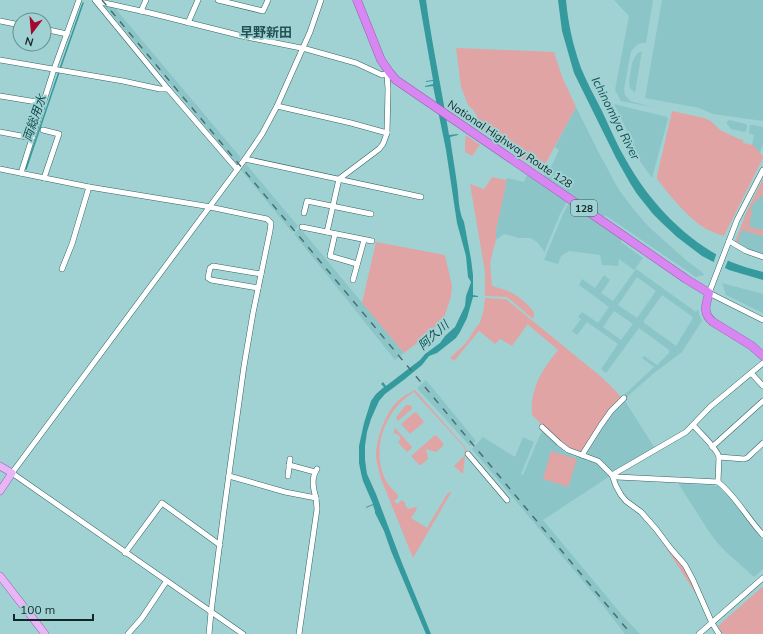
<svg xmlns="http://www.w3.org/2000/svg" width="763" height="634" font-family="Mulish,'Noto Sans JP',sans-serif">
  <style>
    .built { fill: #8bc5c7; fill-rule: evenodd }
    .green { fill: #e1a4a5 }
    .water { fill: #349a9d }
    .pier { fill: #a0d2d3 }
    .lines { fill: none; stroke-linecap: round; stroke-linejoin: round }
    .stream { stroke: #349a9d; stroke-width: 1.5 }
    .minor-casing { stroke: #346364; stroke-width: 6 }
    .major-casing { stroke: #9365ab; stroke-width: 8 }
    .highway-casing { stroke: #9365ab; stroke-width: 9 }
    .minor { stroke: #fff; stroke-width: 5 }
    .major { stroke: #e8b6f7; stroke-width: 7 }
    .highway { stroke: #d886f1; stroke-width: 8 }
    .rail { stroke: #4c6d6e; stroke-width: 1.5; stroke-dasharray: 7 7; stroke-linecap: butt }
    .labels { text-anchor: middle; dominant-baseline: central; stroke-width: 4; stroke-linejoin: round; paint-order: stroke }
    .shield { fill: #a0d2d3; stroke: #3d5a5b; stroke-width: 1 }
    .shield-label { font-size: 10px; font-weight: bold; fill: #132728 }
    .street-label { font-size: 11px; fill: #132728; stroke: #a0d2d3 }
    .water-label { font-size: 12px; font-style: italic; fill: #154f50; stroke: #a0d2d3 }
    .quarter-label { font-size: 13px; font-weight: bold; fill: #235254; stroke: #a0d2d3 }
  </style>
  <rect width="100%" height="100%" fill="#a0d2d3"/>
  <g class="built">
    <polygon points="614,0 653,0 646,43 641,43 637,45 631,51 624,89 625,95 630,101 633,102 657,108 621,101 615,90 629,16"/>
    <polygon points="662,0 763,0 763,121 713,114 699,108 645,98"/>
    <polygon points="103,4 114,7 241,158 237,164"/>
    <polygon points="642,51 635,93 630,88 629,82 632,63 635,57 638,53"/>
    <polygon points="614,104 667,117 668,119 652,178 639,160 630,137"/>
    <polygon points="576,107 600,155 619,190 635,211 649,227 687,261 703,273 704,275 696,277 605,215 604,217 544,176 546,172 552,165 559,150 555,147"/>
    <polygon points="729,120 746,124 747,126 746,131 744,132 731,129 727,124 727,122"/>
    <polygon points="750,125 753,125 763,127 763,145 762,146 760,153 752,145 754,135 749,133"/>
    <polygon points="246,164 298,226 292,232 241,170"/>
    <polygon points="527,175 567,202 560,214 544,253 544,251 537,242 531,238 519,238 504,234 496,240 496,230 507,178 524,182"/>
    <polygon points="763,179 763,254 748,249 735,242 747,211"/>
    <polygon points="569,203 621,239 621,242 643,258 635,269 634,270 619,259 618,266 602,265 600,255 569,251 561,256 558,264 544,260 563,214"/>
    <polygon points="300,228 404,353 395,360 336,286 294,234"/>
    <path d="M636,269L696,312L698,309L699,314L702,321L682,352L654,373L629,395L626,399L623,396L654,367L642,358L644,356L657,365L669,353V350L639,328L606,373L601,369L618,344L587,322L577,335L572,331L581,319L578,317L582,312L598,323L609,307L579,285L582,279L595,288L604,275L610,280L601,293L613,301ZM637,277L656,291L637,318L618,305ZM662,295L690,315L693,318L676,346L643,322ZM614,311L633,324L621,340L603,327Z"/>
    <polygon points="722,283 763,294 763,313 726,295"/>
    <polygon points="426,380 476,441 470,446 417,388"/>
    <polygon points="625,401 654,447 653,450 613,473 589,455 587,452 606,423 615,411"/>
    <polygon points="543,432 565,449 564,452 576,457 577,456 586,459 586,460 596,463 610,476 543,520 622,615 640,634 625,634 598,599 472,449 483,437 515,457 523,437 534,442 521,474 523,475 541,433"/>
    <polygon points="678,483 718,486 730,498 755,531 763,540 763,569 754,577 724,550 715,540 708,530"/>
  </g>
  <g class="green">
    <polygon points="456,48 554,52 563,79 576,107 541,172 479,128 477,116 473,110 468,105 461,87"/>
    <path d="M672,111L704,118L711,121L720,130L739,139L743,140V143L753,145L763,156V158L724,236C718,234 712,232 706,229C687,217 671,197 657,179V176Z"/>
    <polygon points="466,135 480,145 472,156 465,152 465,142"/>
    <path d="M492,177L507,180L496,230V240L490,263L492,286C512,291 520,296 534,312V315L533,319L507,297L485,296V272L470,184L484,189Z"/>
    <polygon points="763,179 763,194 754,203 750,209 752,210 749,227 763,230 763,236 742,230 737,243 735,242 747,211"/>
    <polygon points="376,242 445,255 452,286 451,296 445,315 430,333 404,353 362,303"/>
    <path d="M485,298L506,299L599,375L613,388L621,397L610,408L580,452L569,448L550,433L532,415C530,388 542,370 558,350L526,323L527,325L512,346L500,339L495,344L479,331L454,361L450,358L466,343L475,329C476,327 478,325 479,324C483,317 484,306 485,298Z"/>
    <path d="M415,390L466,448L463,474L454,466L464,456L465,448L414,392C385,409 370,450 386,481C389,486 394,491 398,495V498L394,501L397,504L402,500L406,504L405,505L408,509L416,507L417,509L411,518L427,528L447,494L452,491L413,558L381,479C379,472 377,465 376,457C376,438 386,410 401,398C405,395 410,393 415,390Z"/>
    <polygon points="406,405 410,405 412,407 412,409 398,421 396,418 401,411"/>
    <polygon points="415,412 417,413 424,422 410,434 401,424"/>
    <path d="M395,428L412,447V448L407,452L398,442L400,439C400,434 397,435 394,433V431Z"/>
    <polygon points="436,435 443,443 443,446 436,452 426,449 428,459 421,465 419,465 411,456 434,436"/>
    <polygon points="551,451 577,459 568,487 543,479"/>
    <polygon points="652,526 684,566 698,597"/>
    <polygon points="762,587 763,588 763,634 723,634 718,626"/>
  </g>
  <g class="water">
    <path d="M419,0H426C432,45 442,90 449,135L458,134V135L450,137C452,153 455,168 457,184C459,197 458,210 464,222L471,259L473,275V295L478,296V297H473L467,318L460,332L456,338L437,353L429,356L422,365L405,379L385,394L379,401L371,419L367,432L365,446V460L367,474L376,494L402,563L431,634H426L391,551L384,531L375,513V511L373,505L366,508V507L373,504L363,481L361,473L359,463V446L364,423L371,401L376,394L384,387L381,384L383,382L386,386L420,360L425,354L440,343L445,336L455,327L465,306L466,296L470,285L471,282L468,277L466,256L457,223L446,150L433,86L425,87V86L433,84V81L426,82V81L433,80Z"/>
    <path d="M558,0H566C568,23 573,46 581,68C587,83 595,97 602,111C610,128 617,145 626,160C650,203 686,241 731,262C741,266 752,269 763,272V280L729,270L702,256L677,237L661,222L653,214L637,194L630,183L616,158L574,73L562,31Z"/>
  </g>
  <polygon class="pier" points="717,252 729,258 724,270 713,264"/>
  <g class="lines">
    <g class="stream">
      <polyline points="60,69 83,3"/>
      <polyline points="26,169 59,72"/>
    </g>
    <defs>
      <g id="minor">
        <polyline points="95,0 168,89 237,169"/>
        <polyline points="218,0 263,11 268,0"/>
        <polyline points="96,1 150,13 242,36 306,49 356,63 382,75 390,73"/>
        <polyline points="141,11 146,0"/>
        <polyline points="0,21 20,25"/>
        <polyline points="188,23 198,0"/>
        <polyline points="44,29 67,34"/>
        <polyline points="0,60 123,81 160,89 168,89"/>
        <polyline points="0,96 43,103"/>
        <polyline points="277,106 351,123 387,133"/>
        <polyline points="43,130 59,134 44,178"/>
        <polyline points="0,132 32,138"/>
        <polyline points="245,159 421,197"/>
        <polyline points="0,169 89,187 205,206 267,219 271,223 270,231 253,313 244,366 224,510 211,612 209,634"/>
        <polyline points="763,170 737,220 709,293 763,320"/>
        <polyline points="21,173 54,69 79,0"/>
        <polyline points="304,213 307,201 371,214"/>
        <polyline points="302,227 372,241"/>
        <polyline points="327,232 339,179 379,149 383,144 387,133 388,89 387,74"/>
        <polyline points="335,234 330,256 357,264"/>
        <polyline points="729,241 746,251 763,257"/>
        <polyline points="62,269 72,244 89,187"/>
        <polyline points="353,280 364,240"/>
        <polyline points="258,288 211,280 208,278 210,268 213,266 261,274"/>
        <polyline points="751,373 763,386"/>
        <path d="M693,425C700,433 716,447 719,457L744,459L747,458L763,443"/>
        <path d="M542,427L559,443L568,450L598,461L612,475L617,477L718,482C736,496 747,518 763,535"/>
        <polyline points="712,447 763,401"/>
        <polyline points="468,454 507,500"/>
        <polyline points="582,455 601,425 611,411 624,398"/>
        <polyline points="289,465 315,472"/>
        <polyline points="612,475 616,486 621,495 626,501 641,512 656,529 671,549 685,565 693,580 712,623 719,634"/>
        <polyline points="612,475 686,432 710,407 763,363"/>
        <polyline points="229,476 285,492 316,498 317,509 299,634"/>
        <polyline points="288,476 290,459"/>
        <polyline points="718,482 719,457"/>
        <path d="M316,498C313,488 311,478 317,469"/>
        <polyline points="125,553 162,503 220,545"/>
        <polyline points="128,634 142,618 166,582"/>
        <polyline points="243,634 12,473 245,159 262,134 277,106 310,32 321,0"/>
        <polyline points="699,634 763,578"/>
      </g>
      <g id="major">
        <polyline points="0,466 12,473 0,491"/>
        <polyline points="0,576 45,634"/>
      </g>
      <path id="highway" d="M357,0L381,60L390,73L396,80L621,234L686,279L709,293C706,305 702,313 713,322L752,346L763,356"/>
    </defs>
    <use href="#minor" class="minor-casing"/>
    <use href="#major" class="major-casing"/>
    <use href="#highway" class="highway-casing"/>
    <use href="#minor" class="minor"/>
    <use href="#major" class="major"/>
    <use href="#highway" class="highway"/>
    <polyline class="rail" points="102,0 631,634"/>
  </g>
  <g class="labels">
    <rect class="shield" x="571" y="200" width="26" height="16" rx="3"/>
    <g class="shield-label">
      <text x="584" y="208">128</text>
    </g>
    <g class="street-label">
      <text transform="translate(510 144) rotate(34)">National Highway Route 128</text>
    </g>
    <g class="water-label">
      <text transform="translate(34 118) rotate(-71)">両総用水</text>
      <text transform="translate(616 118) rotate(63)">Ichinomiya River</text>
      <text transform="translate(433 335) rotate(-42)">阿久川</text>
    </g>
    <g class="quarter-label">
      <text x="266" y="32">早野新田</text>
    </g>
  </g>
  <g transform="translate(32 32) rotate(196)"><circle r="19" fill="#a0d2d3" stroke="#688e8f"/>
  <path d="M0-3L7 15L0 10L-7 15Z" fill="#a4072f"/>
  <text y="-6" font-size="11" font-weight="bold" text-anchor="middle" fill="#132728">N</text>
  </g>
  <path d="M14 614v6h79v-6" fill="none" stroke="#132728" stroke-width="2"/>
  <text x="20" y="614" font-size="12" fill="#132728" stroke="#a0d2d3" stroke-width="3" paint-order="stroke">100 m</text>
</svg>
